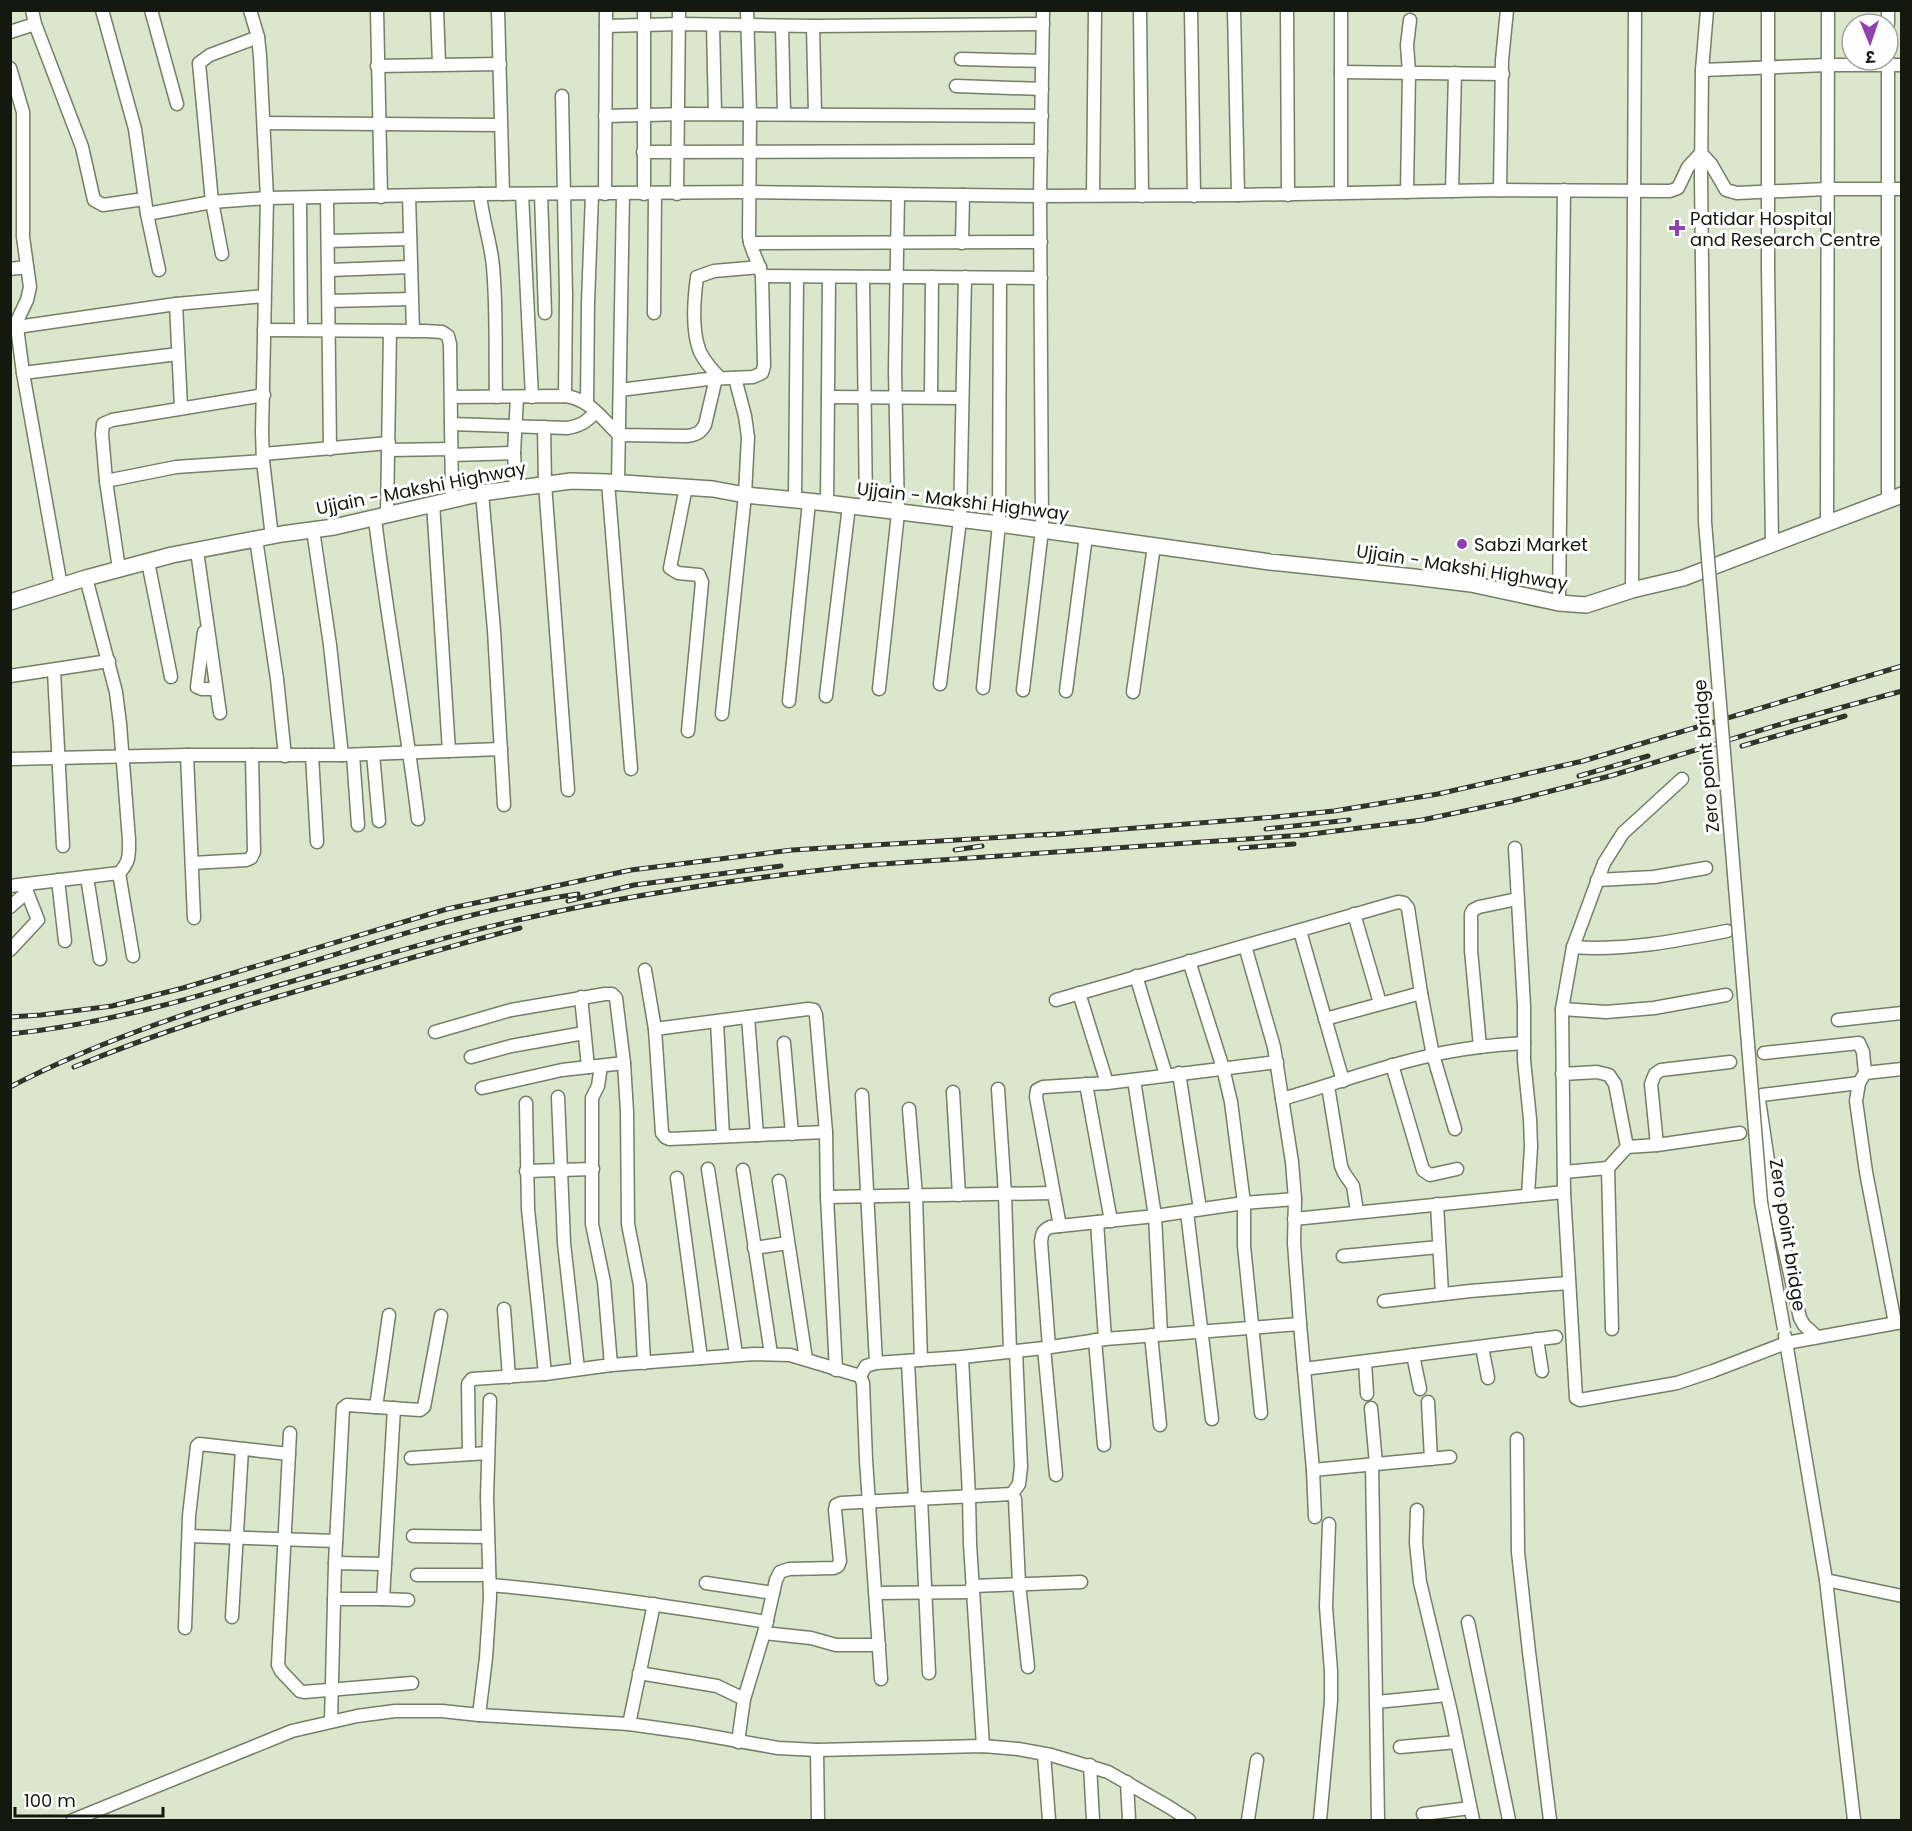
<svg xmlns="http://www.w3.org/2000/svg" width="1912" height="1831" font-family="Poppins,'Noto Sans Devanagari',sans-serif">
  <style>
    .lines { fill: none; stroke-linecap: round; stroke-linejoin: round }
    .minor-casing { stroke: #757e66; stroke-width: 15 }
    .major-casing { stroke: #757e66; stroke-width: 18 }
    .minor { stroke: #fff; stroke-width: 12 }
    .major { stroke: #fff; stroke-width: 15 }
    .rail-casing { stroke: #30352a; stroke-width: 5 }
    .rail { stroke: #fff; stroke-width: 3; stroke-dasharray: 9; stroke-linecap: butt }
    .minor-bridge-casing { stroke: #757e66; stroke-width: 15; stroke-linecap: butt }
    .minor-bridge { stroke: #fff; stroke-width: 12 }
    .poi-dot { fill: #9040af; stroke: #fff; stroke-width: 2 }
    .labels { text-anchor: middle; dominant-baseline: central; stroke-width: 6; stroke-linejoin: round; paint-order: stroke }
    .poi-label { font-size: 18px; fill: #14180f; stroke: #fff; text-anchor: start }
    .street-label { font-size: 18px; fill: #14180f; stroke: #fff }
  </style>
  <rect width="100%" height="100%" fill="#dbe6cc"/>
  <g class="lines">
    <defs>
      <g id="minor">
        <polyline points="32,10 35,24 82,147 94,200 103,205 144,199"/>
        <polyline points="102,10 135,129 147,214 159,270"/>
        <polyline points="151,10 177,104"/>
        <polyline points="250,10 258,37 260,56 267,198 262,432 263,461 272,537"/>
        <polyline points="377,10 381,197"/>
        <polyline points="437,10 439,64"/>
        <polyline points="498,10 503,194"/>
        <polyline points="644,10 644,194"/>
        <polyline points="1140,10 1142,196"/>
        <polyline points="1191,10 1194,196"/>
        <polyline points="1234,10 1238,195"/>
        <polyline points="1287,10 1288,195"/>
        <polyline points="1341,10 1341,193"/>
        <polyline points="1768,10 1768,268 1772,544"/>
        <polyline points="1888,24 1888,10"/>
        <polyline points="713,25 715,114"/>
        <polyline points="606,26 680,24 813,26 1043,24"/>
        <polyline points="782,26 784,114"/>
        <polyline points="813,26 815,114"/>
        <polyline points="10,32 35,24"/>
        <polyline points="961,59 1042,61"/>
        <polyline points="377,66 500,64"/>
        <polyline points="10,68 23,112 23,237 30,287 27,300 18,319 17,327 23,373 61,586"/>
        <polyline points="1702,70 1827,65 1902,65"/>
        <polyline points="1341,72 1503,74"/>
        <polyline points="956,86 1042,89"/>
        <polyline points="562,96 566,295 565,396"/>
        <polyline points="605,116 686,114 1042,116"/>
        <polyline points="264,123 500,125"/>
        <polyline points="643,152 1041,151"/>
        <polyline points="1701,177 1702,70 1707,10"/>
        <polyline points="1500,190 1502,60 1507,10"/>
        <polyline points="1452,191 1455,73"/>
        <polyline points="1407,192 1409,72 1407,45 1410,20"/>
        <path d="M480,194C482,219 491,242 493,267C497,310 495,354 496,397"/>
        <polyline points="522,194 532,397"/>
        <polyline points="541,194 545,313"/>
        <polyline points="605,194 606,10"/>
        <polyline points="677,194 679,10"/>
        <polyline points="1093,195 1095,10"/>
        <polyline points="409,196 413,331"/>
        <polyline points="327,197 330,449"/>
        <polyline points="300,198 301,330"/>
        <polyline points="147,214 212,202 267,198 480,194 749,192 1040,196 1238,195 1500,190 1670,191 1678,188 1688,167 1701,153 1711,164 1726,190 1737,193 1827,189 1902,189"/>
        <polyline points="329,241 410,239"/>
        <polyline points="750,243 1041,242"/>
        <polyline points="962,243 963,195"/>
        <polyline points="222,254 212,202 199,63 210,55 258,37"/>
        <polyline points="10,269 27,267"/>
        <polyline points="329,270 410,267"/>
        <polyline points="762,276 1041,278"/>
        <polyline points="863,278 866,508"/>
        <polyline points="329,301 411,299"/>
        <polyline points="176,304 181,408"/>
        <polyline points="654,313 655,193"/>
        <polyline points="17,327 176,304 264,296"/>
        <polyline points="264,330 425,331 442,332 448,336 450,344 452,499"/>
        <polyline points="23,373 178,354"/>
        <path d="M720,378C712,370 705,362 700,352C691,330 694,299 697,277L714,271L760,267"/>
        <path d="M620,390L708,379L753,377L762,373L764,366L762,276C759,262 751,251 749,237L750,114L747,10"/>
        <path d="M452,397L565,396C590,399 602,419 619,435L687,436C696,435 700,433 705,425L716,378"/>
        <polyline points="828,397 962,398"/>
        <polyline points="931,397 932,277"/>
        <polyline points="587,403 588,303 592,194"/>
        <path d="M451,424L567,428C581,426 587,421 596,412"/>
        <polyline points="544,427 545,484 568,790"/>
        <polyline points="388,450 451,449"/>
        <polyline points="263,454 389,443"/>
        <polyline points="451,455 514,453"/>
        <polyline points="106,481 176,467 263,461"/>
        <polyline points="608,482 631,769"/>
        <polyline points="618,482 623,194"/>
        <polyline points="516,487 514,453 517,397"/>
        <polyline points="686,487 670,568 678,573 699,575 702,582 688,731"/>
        <polyline points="482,493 494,630 504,805"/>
        <polyline points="795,500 797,277"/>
        <polyline points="1888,501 1888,60"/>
        <polyline points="433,503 449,751"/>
        <polyline points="827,503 829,277"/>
        <polyline points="387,515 390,331"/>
        <path d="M375,519C387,619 406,719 418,819"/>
        <polyline points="1827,524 1828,10"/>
        <polyline points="313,530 330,645 342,755"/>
        <polyline points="256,539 277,679 285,756"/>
        <polyline points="197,551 220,713"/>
        <polyline points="148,562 171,677"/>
        <polyline points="119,569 106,481 102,434 103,424 112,420 264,395"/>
        <polyline points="1632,590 1635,10"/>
        <polyline points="1559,603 1564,190"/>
        <polyline points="204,632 197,687 202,689 216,689"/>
        <polyline points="54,671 63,846"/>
        <polyline points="10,676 109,661"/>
        <polyline points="940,684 960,520 965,277"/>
        <polyline points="983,688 999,524 1000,278"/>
        <polyline points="879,689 898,513 895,371 898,195"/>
        <polyline points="1023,690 1042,530 1040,196 1043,10"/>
        <polyline points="1066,691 1086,536"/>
        <polyline points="1133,692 1154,546"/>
        <polyline points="826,696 849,506"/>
        <polyline points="789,701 809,502"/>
        <polyline points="722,714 745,495 748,437 745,416 735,378"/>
        <polyline points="373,754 379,821"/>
        <polyline points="187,755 194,918"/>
        <polyline points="312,755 317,842"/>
        <polyline points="353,755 358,825"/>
        <polyline points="10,759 187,755 342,755 501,749"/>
        <polyline points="1682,779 1623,833 1604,863 1573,947 1562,1009 1564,1192 1576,1398 1580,1400 1677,1383 1713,1371 1786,1343 1902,1322"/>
        <polyline points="1515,848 1524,1006 1524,1060 1530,1119 1531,1147 1528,1195"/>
        <polyline points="192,863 246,860 251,858 254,852 252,755"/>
        <polyline points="119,873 133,956"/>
        <polyline points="87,877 100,959"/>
        <polyline points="58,880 65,941"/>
        <polyline points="1597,880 1654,877 1706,868"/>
        <path d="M10,886L119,873C130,862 129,855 129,840L120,724L116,692L86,578"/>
        <polyline points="10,907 27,892"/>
        <polyline points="1354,914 1380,1003"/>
        <polyline points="1300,931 1343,1081"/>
        <polyline points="1245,946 1274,1047 1292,1162 1295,1199 1294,1243 1300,1324 1313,1470 1315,1517"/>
        <path d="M1573,947C1625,951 1676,941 1727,931"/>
        <polyline points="10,950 38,920 27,892 26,884"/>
        <polyline points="1189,961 1223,1068 1231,1102 1244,1203 1244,1246 1261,1413"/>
        <polyline points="645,970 655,1029 662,1133 665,1137 669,1139 826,1132"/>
        <polyline points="1136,976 1166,1075"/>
        <polyline points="1079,993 1107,1083"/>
        <polyline points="581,997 588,1067"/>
        <polyline points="1056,1000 1398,902 1404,903 1408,908 1421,993 1433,1055 1455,1129"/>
        <polyline points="1562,1009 1606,1012 1654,1008 1726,995"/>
        <polyline points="748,1017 757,1135"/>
        <polyline points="1325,1019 1421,993"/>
        <polyline points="1838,1020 1902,1013"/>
        <polyline points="717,1022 723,1136"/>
        <polyline points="655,1029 808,1009 814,1010 816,1015 826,1132 827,1197 836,1370"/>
        <polyline points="435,1032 511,1010 605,994 612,994 616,998 624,1063 627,1112 628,1224 640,1285 644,1363"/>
        <polyline points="784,1043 792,1134"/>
        <polyline points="1480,1047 1471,950 1471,914 1473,910 1479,907 1517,899"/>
        <polyline points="1764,1053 1859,1043 1863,1052 1865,1073"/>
        <polyline points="471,1057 511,1046 584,1033"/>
        <polyline points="1392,1065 1423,1170 1430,1175 1457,1169"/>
        <polyline points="601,1066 598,1086 592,1098 592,1224 604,1282 611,1365"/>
        <polyline points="1179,1073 1200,1209"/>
        <polyline points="1562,1074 1597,1072 1609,1075 1615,1084 1627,1147"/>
        <polyline points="1134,1080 1155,1216 1161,1334"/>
        <polyline points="1086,1084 1111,1221"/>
        <polyline points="1328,1086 1341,1166 1344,1173 1353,1186 1357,1211"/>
        <polyline points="482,1088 562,1070 624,1063"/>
        <polyline points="998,1089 1005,1194 1010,1352"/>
        <polyline points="953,1092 959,1195"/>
        <polyline points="862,1095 876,1363"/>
        <polyline points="558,1097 564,1243 578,1369"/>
        <path d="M1282,1099C1332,1085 1381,1066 1433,1055C1463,1048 1493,1045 1524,1043"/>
        <polyline points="526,1103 528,1209 545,1374"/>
        <polyline points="909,1109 916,1196 921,1360"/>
        <polyline points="1657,1145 1651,1084 1655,1074 1661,1070 1730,1062"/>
        <polyline points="1608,1168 1627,1147 1657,1145 1740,1133"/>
        <polyline points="708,1169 736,1354"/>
        <polyline points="743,1170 771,1354"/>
        <polyline points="526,1171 593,1169"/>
        <polyline points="1564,1172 1608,1168 1612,1329"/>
        <polyline points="677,1178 701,1358"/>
        <polyline points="779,1181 806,1359"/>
        <polyline points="827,1197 1053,1193"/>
        <polyline points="1437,1204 1442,1294"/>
        <polyline points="1187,1212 1212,1419"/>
        <polyline points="1294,1219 1564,1192"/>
        <polyline points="1097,1222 1105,1339"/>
        <polyline points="1060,1226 1036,1097 1037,1090 1043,1087 1107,1083 1277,1062"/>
        <polyline points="754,1248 788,1243"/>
        <polyline points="1343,1256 1439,1247"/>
        <polyline points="1384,1301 1470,1291 1568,1283"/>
        <polyline points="504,1309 509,1377"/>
        <polyline points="1895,1323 1866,1172 1856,1101 1859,1083 1865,1073 1902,1069"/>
        <polyline points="1151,1335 1160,1425"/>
        <polyline points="1785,1336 1826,1580 1902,1596"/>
        <polyline points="1817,1337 1804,1325 1800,1318 1775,1208 1759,1100 1762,1095 1859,1083"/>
        <polyline points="1537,1339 1542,1371"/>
        <polyline points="1095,1340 1104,1445"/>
        <path d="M1049,1347L1041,1242C1042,1234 1042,1231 1050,1227L1155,1216L1244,1203L1295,1199"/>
        <polyline points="1482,1347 1488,1378"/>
        <polyline points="1044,1348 1056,1475"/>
        <polyline points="1413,1355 1420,1389"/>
        <polyline points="962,1357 969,1496 970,1544 983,1746"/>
        <polyline points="908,1362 915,1498"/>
        <polyline points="1365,1362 1367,1394"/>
        <polyline points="1304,1369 1556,1337"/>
        <polyline points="860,1376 866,1366 876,1363 962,1357 1044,1348 1105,1339 1300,1324"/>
        <polyline points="1428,1402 1431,1459"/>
        <polyline points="376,1407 389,1315"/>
        <polyline points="1371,1408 1376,1464"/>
        <polyline points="290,1433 278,1665 281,1671 300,1691 304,1692 412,1683"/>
        <polyline points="1517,1439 1518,1552 1529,1652 1550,1820"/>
        <polyline points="469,1454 468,1384 472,1379 545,1374 611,1365 754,1354 790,1355 860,1376 863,1383 866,1460 881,1679"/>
        <polyline points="411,1458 488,1453"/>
        <polyline points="1372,1465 1378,1820"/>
        <polyline points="1313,1470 1450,1457"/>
        <polyline points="1012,1494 1019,1484 1021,1467 1016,1351"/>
        <polyline points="921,1498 929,1673"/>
        <polyline points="1417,1510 1416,1543 1420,1582 1451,1712 1473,1820"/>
        <polyline points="189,1536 336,1541"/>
        <polyline points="413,1536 488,1537"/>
        <polyline points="335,1563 385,1564"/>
        <polyline points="417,1575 489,1575"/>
        <polyline points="1826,1580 1854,1820"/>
        <polyline points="706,1583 773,1593"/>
        <path d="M490,1585C583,1593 675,1607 767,1622"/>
        <polyline points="972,1586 1081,1582"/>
        <polyline points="876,1593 973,1592"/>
        <polyline points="334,1599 383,1599 394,1408"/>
        <polyline points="383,1599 408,1600"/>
        <polyline points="232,1617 242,1449"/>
        <polyline points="1468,1622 1509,1820"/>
        <polyline points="185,1628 189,1516 197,1446 199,1444 289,1454"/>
        <polyline points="764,1633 811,1638 836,1645 879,1645"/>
        <polyline points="639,1673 717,1686 744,1699"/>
        <polyline points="1377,1702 1447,1695"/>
        <polyline points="479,1715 486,1658 490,1597 487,1497 490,1400"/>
        <polyline points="331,1721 335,1563 343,1408 347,1405 420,1410 424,1407 441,1316"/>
        <polyline points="629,1724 654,1604"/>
        <polyline points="738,1742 744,1699 764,1633 776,1580 780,1572 789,1569 834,1568 838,1566 840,1561 835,1510 836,1505 841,1503 1012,1494 1015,1499 1019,1584 1028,1667"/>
        <polyline points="1400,1747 1457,1742"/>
        <polyline points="817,1750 818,1820"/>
        <polyline points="1044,1754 1049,1820"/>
        <polyline points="1090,1765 1093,1820"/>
        <polyline points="1127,1782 1129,1820"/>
        <polyline points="1423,1814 1470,1808"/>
        <polyline points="73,1820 292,1731 357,1716 395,1711 442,1711 479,1715 629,1724 693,1733 778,1748 817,1750 983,1746 1018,1749 1051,1755 1108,1772 1169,1807 1189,1820"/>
        <polyline points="1248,1820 1257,1760"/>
        <polyline points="1320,1820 1331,1701 1331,1671 1326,1607 1329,1524"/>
      </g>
      <polyline id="major" points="10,602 86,578 172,555 282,534 334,527 482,493 571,481 608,482 713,489 745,495 827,503 999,524 1270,562 1414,577 1471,584 1559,603 1586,605 1632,590 1683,578 1902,495"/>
    </defs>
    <use href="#minor" class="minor-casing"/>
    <use href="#major" class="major-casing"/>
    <use href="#minor" class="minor"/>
    <use href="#major" class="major"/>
    <defs>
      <g id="rail">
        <polyline points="1742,746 1845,716"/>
        <polyline points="1579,776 1648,756"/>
        <polyline points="1266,829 1349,820"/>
        <polyline points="1047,835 1275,817 1334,811 1438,794 1583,761 1902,666"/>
        <polyline points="1240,848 1294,844"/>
        <polyline points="955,850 982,846"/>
        <polyline points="568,901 634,885 781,866"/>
        <polyline points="10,1017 41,1015 112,1006 183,988 447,909 631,870 792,850 1054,834"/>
        <path d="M10,1034C206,1014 384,922 578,894"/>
        <path d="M74,1067C158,1032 244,1006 332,981C394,963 457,944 520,928"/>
        <path d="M10,1087C108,1036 215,1003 321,973C389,954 457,933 527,918C638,893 753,877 867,865L1304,835L1422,820L1512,801L1610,776L1788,722L1902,691"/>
      </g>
    </defs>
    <use href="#rail" class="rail-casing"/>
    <use href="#rail" class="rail"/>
    <defs>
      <polyline id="minor-bridge" points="1701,177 1705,522 1761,1202 1784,1329"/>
    </defs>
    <use href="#minor-bridge" class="minor-bridge-casing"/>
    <use href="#minor-bridge" class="minor-bridge"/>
  </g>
  <g class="poi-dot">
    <path d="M1674 219h6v6h6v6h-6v6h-6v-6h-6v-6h6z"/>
    <circle cx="1462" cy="544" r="6"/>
  </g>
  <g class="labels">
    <g class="poi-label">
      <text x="1690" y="218">Patidar Hospital<tspan x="1690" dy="21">and Research Centre</tspan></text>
      <text x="1474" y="544">Sabzi Market</text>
    </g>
    <g class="street-label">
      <text transform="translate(421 488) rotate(-11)">Ujjain - Makshi Highway</text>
      <text transform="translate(963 501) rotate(7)">Ujjain - Makshi Highway</text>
      <text transform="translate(1462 567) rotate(9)">Ujjain - Makshi Highway</text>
      <text transform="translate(1706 756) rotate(-95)">Zero point bridge</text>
      <text transform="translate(1788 1235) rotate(81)">Zero point bridge</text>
    </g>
  </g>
  <rect width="1912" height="1831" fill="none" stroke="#14180f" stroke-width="24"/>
  <g transform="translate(1870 42) rotate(178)"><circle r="28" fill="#ffffff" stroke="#a1a39f" stroke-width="1.5"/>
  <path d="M0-4.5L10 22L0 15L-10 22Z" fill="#9040af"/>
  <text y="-9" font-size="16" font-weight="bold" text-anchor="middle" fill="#14180f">उ</text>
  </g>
  <path d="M15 1807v9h148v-9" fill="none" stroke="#14180f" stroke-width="3"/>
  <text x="24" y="1807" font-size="18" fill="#14180f" stroke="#ffffff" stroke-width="4.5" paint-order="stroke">100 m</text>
</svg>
